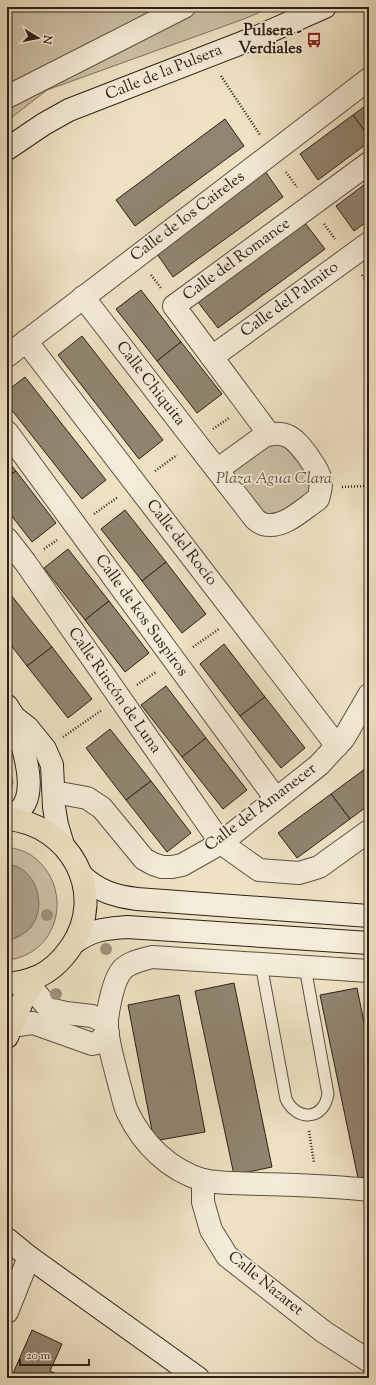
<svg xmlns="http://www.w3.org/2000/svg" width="376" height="1385" font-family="'Sorts Mill Goudy',serif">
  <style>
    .green { fill: #cdc1a6; stroke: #7c715e }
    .water { fill: #aca089; stroke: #786d5b }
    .building { fill: #908570; stroke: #2b2117 }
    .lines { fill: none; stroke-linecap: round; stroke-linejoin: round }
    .lane-casing { stroke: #5c5142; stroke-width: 13 }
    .street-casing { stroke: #5c5142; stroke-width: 24 }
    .secondary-casing { stroke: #2b2117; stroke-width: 24 }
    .primary-casing { stroke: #2b2117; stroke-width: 24 }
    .path { stroke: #2b2117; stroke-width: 2.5; stroke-dasharray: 1 2; stroke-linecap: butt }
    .lane { stroke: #f4ecd8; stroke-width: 11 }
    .street { stroke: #f4ecd8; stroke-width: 22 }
    .secondary { stroke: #f4ecd8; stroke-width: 22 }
    .primary { stroke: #eee2c3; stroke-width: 22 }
    .tree { fill: #9e927c }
    .labels { text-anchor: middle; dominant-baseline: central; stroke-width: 3.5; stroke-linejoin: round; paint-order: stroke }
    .poi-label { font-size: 16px; font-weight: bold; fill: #2b2117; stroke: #f4ecd8; text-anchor: end }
    .street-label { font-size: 16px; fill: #2b2117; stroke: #f4ecd8 }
    .park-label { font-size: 16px; font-style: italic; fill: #5c5142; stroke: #f4ecd8 }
  </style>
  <rect width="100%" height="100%" fill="#eee2c3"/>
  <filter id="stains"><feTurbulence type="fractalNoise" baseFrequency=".005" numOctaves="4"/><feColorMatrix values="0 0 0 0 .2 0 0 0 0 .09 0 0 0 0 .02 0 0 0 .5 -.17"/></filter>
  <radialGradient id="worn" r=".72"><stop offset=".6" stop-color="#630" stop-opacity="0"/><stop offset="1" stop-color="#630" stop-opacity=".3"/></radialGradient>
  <g class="green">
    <polygon points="7,7 272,7 244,19 47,90 7,121"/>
    <polygon points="282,434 321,488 273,525 217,470"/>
    <polygon points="7,764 13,782 8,796 7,797"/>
    <path d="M7,847C17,849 27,851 35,858C74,890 59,955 7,960V941L20,936L10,864H7Z"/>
  </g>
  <path class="water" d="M7,864C36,867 48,905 31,927C25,934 16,938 7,941Z"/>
  <g class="building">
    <polygon points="369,103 369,137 353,115"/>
    <polygon points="353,115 369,137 369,142 318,180 300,154"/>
    <polygon points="225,119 244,146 135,226 116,200"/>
    <polygon points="265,171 283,197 173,277 155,251"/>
    <polygon points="369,181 369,220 354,231 336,206"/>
    <polygon points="305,223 325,249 218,328 198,302"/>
    <polygon points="141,290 181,342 157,361 116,309"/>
    <polygon points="82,336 163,440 139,459 58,355"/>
    <polygon points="181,342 222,394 197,413 157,361"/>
    <polygon points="25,377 106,480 82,499 7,404 7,391"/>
    <polygon points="7,460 16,471 7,477"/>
    <polygon points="16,471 56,523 32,542 7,510 7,477"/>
    <polygon points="125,510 166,562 142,581 101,529"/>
    <polygon points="68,549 109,601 85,620 44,568"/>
    <polygon points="166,562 206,614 182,633 142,581"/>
    <polygon points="11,595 52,647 27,666 7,640 7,598"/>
    <polygon points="109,601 149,653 125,672 85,620"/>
    <polygon points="224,644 265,697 240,716 200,664"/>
    <polygon points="52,647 92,699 68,718 27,666"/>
    <polygon points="166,686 206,738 182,757 141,705"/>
    <polygon points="265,697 305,748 281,768 240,716"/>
    <polygon points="110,729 151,781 126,800 86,748"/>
    <polygon points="206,738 247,790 223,809 182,757"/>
    <polygon points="369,766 369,805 350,819 331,794"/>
    <polygon points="151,781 191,833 167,852 126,800"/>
    <polygon points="331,794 350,819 297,858 278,833"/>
    <polygon points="234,983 272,1167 234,1175 195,991"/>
    <polygon points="357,988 369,1047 369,1176 358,1178 320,995"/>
    <polygon points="179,995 205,1132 154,1141 128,1005"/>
    <polygon points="32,1330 62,1344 50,1371 65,1378 11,1378"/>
  </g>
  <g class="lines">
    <defs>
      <path id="lane" d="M261,964L286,1099C297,1122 324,1120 328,1094L305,967"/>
      <g id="street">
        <polyline points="7,97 184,7"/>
        <path d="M83,297L255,519C257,521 260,523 263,524C283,530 303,509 318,499C320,492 322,485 320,478C318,469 312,463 308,456C295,439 287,429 264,436L217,470"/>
        <polyline points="26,341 337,746"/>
        <polyline points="7,356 369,79"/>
        <polyline points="212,357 369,243"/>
        <polyline points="7,432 276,799"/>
        <polyline points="269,434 174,306 369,163"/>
        <polyline points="7,539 25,562 221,843 259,870 299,873 319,867 369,831"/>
        <polyline points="54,792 87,798 102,808 144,859 153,864 162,867 172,867 182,865 221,843 319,765 344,738 369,695"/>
        <path d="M369,971L152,957C142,960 129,962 122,970C113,981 109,1005 107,1019C105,1036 116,1070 120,1087C123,1096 124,1106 128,1113C143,1144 169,1170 203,1180C219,1184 246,1183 263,1184C299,1185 334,1186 369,1190"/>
        <polyline points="31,987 46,1005 53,1010 66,1013 92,1016 107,1023"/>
        <polyline points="11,1026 33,1023 92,1044 97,1043 108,1033"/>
        <polyline points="203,1180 203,1202 211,1230 227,1256 324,1332 369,1361"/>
        <polyline points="7,1312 29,1257"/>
      </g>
      <g id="secondary">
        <polyline points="7,149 44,124 69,110 257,37 325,7"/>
        <polyline points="7,706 14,717 28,728 45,749 52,765 54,807 57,825 63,845"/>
        <path d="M7,817C47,807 21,742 14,717"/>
        <path d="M81,875C98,891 114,896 137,899L369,916"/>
        <path d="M75,942C94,929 104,929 127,927L369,943"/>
        <polyline points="7,1239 29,1257 198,1378"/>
      </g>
      <g id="primary">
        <path d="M7,819C70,824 108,893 71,947C62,960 51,971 37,977C27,981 17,983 7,984"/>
        <polyline points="7,1037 22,1002 37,977"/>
      </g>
    </defs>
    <use href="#lane" class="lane-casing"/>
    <use href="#street" class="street-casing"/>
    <use href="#secondary" class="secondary-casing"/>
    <use href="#primary" class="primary-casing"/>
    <g class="path">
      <polyline points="7,58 12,69"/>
      <polyline points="221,76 260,135"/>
      <polyline points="286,172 297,187"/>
      <polyline points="324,224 335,239"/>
      <polyline points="151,275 161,288"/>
      <polyline points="362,275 369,284"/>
      <polyline points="213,429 229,418"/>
      <polyline points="155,471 177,455"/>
      <polyline points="342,487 365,486 369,483"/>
      <polyline points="94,514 118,497"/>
      <polyline points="44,549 57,540"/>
      <polyline points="193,647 219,629"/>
      <polyline points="137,685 156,672"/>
      <polyline points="63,737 102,710"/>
      <polyline points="309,1131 314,1163"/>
    </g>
    <use href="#lane" class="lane"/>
    <use href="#street" class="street"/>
    <use href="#secondary" class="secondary"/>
    <use href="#primary" class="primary"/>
  </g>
  <g class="tree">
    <circle cx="47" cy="915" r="6"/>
    <circle cx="106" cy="949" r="6"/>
    <circle cx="56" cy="994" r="6"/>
  </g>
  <defs>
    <symbol id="bus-bare" viewBox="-9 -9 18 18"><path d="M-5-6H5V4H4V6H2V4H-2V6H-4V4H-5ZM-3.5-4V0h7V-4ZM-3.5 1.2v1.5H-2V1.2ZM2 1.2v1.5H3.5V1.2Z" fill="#8f2418" stroke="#f4ecd8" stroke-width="2.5" paint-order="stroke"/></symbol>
  </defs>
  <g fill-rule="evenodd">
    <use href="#bus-bare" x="303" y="29" width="22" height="22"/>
  </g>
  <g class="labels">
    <g class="poi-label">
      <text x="302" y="31">Pulsera -<tspan x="302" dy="18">Verdiales</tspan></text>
    </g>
    <g class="street-label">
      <text transform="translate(164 73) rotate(-22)">Calle de la Pulsera</text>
      <text transform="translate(188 217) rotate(-37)">Calle de los Caireles</text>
      <text transform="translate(237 260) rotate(-36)">Calle del Romance</text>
      <text transform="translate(290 300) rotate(-36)">Calle del Palmito</text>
      <text transform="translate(150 384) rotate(52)">Calle Chiquita</text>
      <text transform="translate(181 543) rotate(52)">Calle del Rocío</text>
      <text transform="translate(141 616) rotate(54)">Calle de kos Suspiros</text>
      <text transform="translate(114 691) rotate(55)">Calle Rincón de Luna</text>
      <text transform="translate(261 808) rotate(-37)">Calle del Amanecer</text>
      <text transform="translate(265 1284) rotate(39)">Calle Nazaret</text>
    </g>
    <g class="park-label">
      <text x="274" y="479">Plaza Agua Clara</text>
    </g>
  </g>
  <rect width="376" height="1385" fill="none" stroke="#eee2c3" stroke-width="24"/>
  <rect x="8" y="8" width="360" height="1369" fill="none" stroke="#2b2117" stroke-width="2"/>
  <rect x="12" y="12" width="352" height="1361" fill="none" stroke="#2b2117"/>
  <g transform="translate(38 38) rotate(100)" stroke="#f4ecd8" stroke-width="3" paint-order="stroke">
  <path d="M0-3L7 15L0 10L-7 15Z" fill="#2b2117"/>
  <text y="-6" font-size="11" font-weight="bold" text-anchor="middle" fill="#2b2117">N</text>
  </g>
  <path d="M20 1359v6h69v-6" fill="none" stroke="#2b2117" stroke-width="2"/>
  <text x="26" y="1359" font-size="12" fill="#2b2117" stroke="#f4ecd8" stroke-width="3" paint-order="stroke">20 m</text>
  <rect width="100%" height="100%" filter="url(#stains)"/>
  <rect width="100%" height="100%" fill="url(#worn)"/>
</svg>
